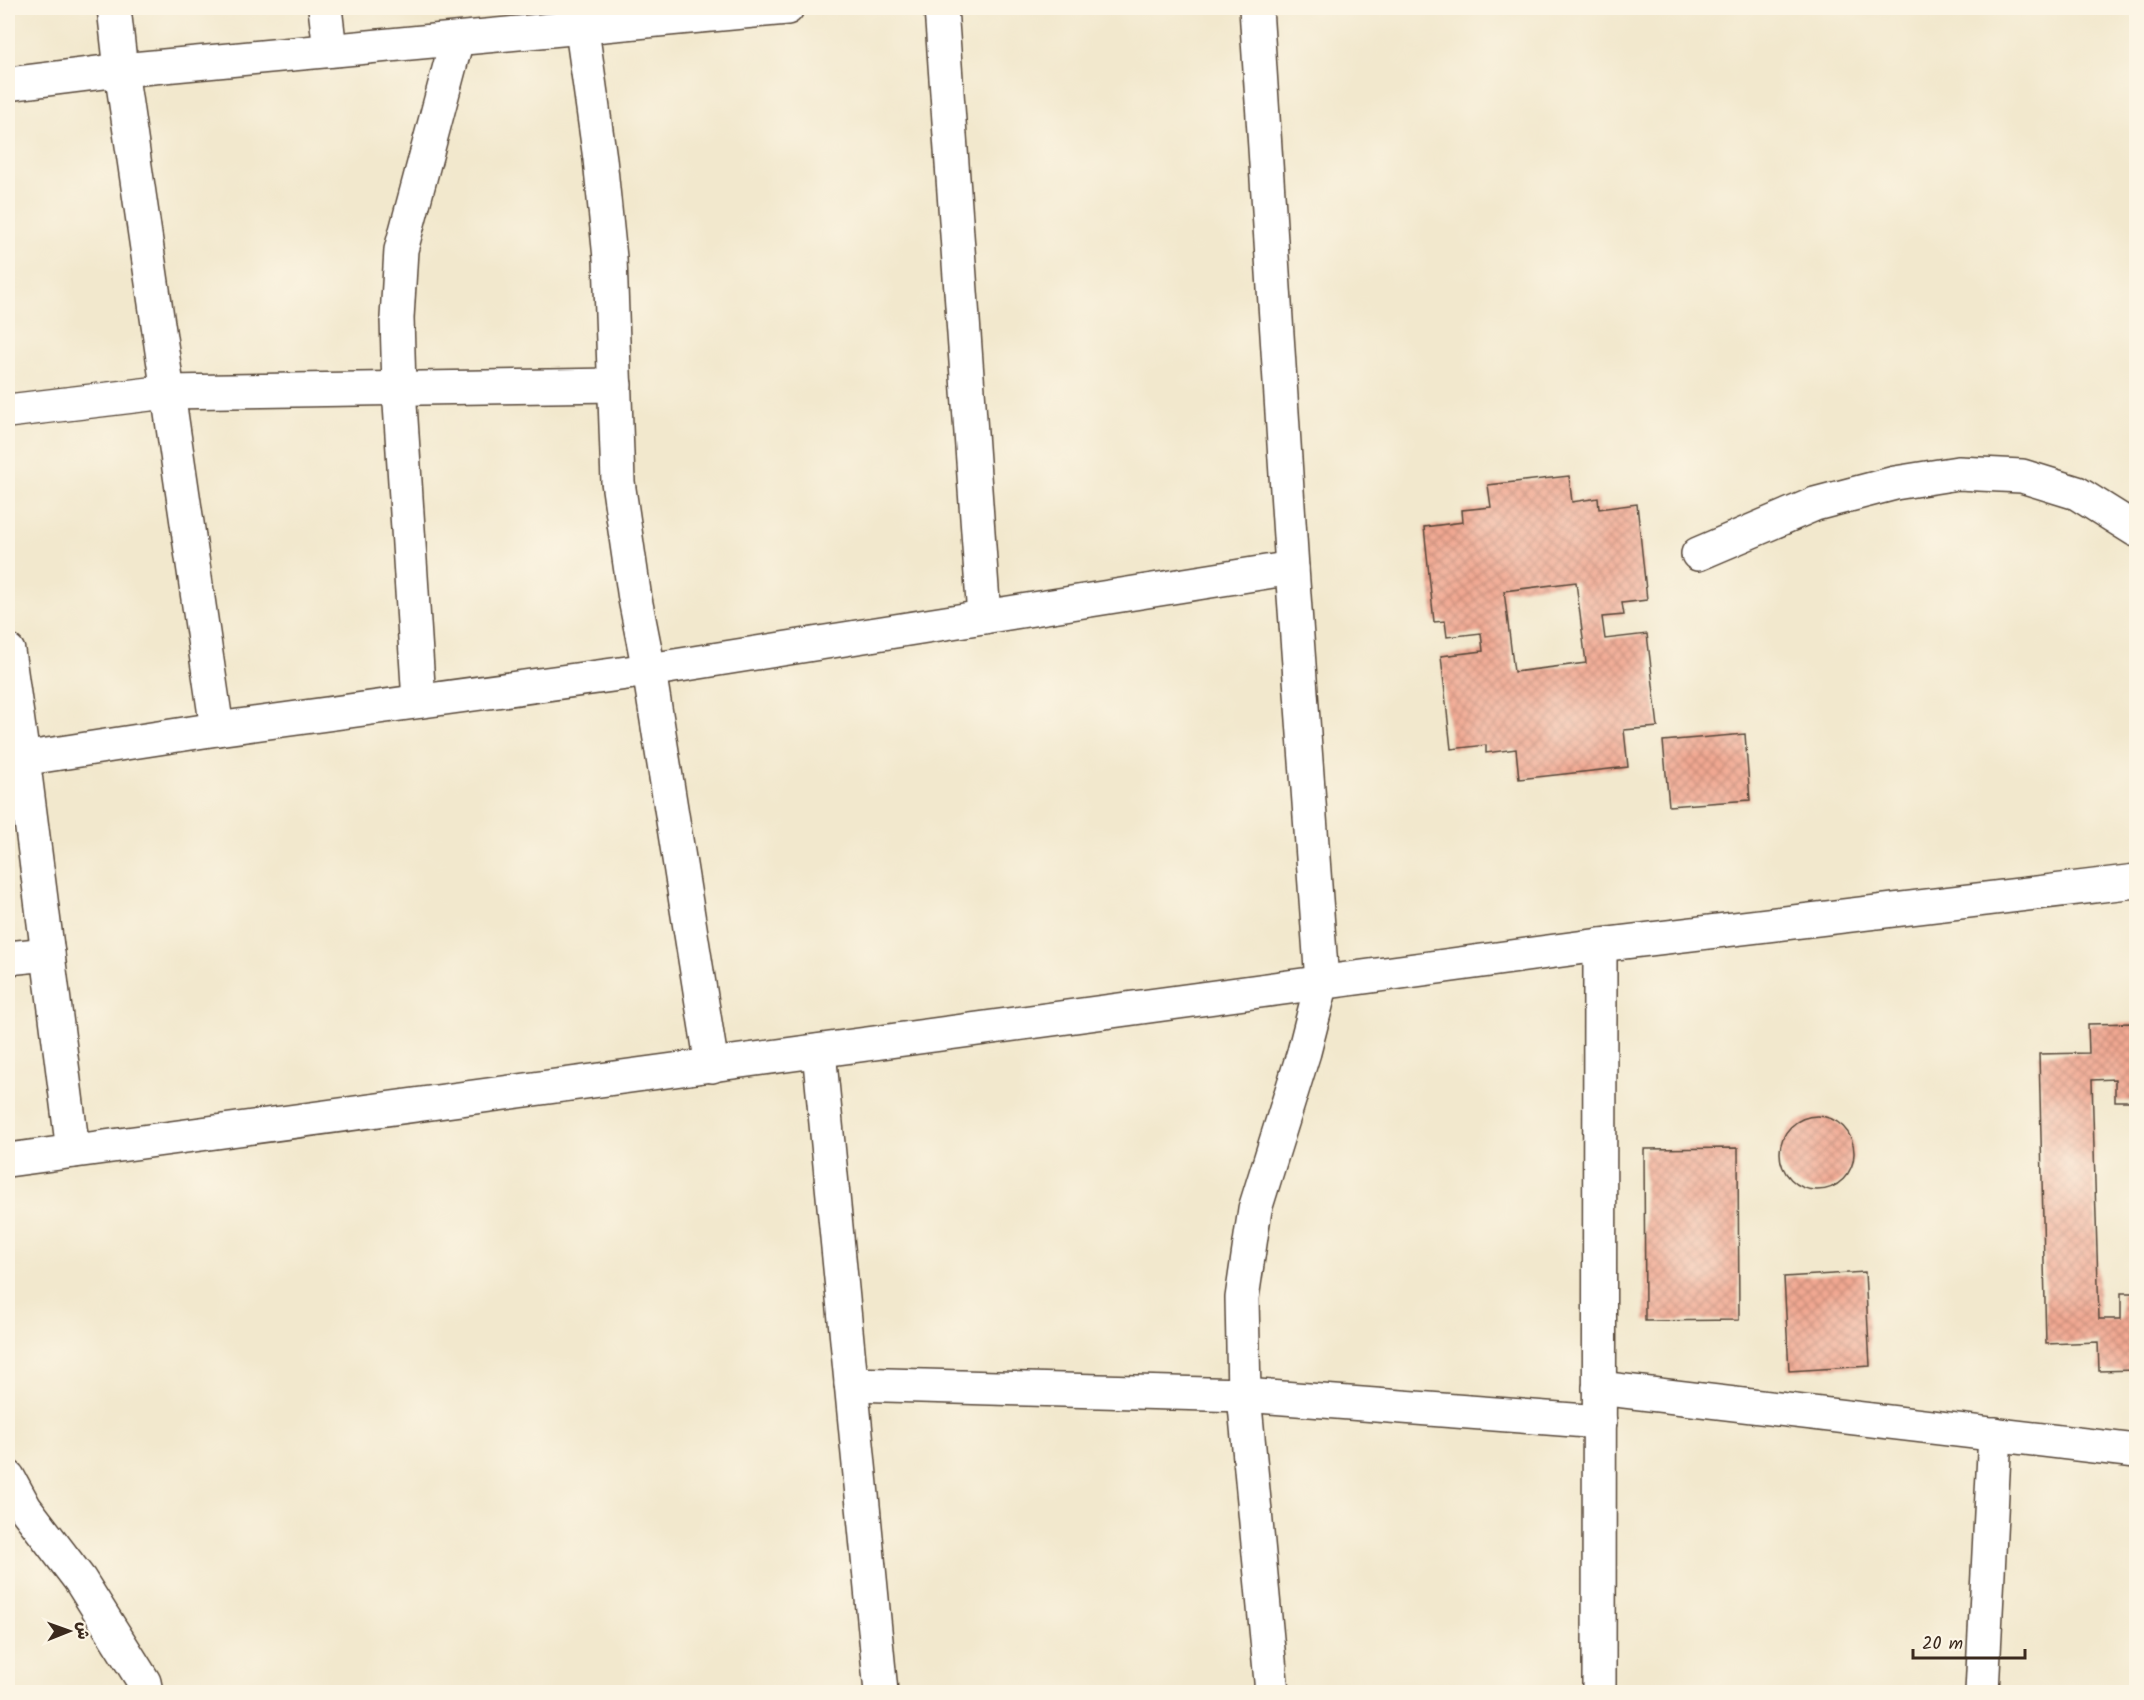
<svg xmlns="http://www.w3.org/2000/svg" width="2144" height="1700" font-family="Kalam,'Playpen Sans Arabic',sans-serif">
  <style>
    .building { fill: url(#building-cross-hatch); fill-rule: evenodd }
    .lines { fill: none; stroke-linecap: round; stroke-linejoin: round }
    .minor-casing { stroke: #564638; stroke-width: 36 }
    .minor { stroke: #fff; stroke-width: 33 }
  </style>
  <defs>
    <pattern id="building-cross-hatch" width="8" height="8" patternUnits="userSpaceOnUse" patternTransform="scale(1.5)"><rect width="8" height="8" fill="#f1a892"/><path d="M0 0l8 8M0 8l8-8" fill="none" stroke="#c48977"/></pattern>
  </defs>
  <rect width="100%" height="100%" fill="#fcf5e5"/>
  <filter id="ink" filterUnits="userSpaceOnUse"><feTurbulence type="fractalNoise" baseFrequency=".0167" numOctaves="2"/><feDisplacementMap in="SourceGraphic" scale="12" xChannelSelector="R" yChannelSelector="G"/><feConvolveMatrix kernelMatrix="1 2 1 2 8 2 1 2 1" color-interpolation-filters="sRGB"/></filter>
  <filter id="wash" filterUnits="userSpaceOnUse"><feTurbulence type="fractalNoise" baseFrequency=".008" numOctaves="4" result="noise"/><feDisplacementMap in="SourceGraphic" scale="24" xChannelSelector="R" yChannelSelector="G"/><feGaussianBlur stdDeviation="1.35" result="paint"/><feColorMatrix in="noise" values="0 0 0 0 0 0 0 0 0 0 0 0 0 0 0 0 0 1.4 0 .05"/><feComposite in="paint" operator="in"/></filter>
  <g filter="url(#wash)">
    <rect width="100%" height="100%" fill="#f2e8cd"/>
    <g id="blocks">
      <g class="building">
        <path d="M1569,476L1572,502L1598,498L1599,509L1637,504L1647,600L1622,603L1624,615L1602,617L1605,639L1647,634L1658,727L1624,730L1628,767L1519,779L1516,749L1486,753V745L1451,749L1441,656L1483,651L1481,633L1447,637L1445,621L1434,622L1424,527L1463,522L1462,510L1491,507L1488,485ZM1576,582L1586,663L1514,672L1504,591Z"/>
        <polygon points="1745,734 1750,800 1669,806 1663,741"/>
        <polygon points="2136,1023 2136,1101 2115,1101 2115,1079 2092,1080 2099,1319 2121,1319 2121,1293 2136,1293 2136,1370 2099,1371 2098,1342 2046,1344 2039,1054 2089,1053 2088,1024"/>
        <circle cx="1817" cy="1153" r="37"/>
        <polygon points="1738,1148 1739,1320 1645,1321 1644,1149"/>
        <polygon points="1865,1272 1870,1366 1789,1371 1784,1277"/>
      </g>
    </g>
  </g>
  <g filter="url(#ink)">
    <use href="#blocks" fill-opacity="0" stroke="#564638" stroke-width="1.5"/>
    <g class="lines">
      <defs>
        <g id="minor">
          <polyline points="114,8 121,70 217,729"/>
          <polyline points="325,8 330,50"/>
          <polyline points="579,8 600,159 610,258 618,482 635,599 649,670 712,1066"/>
          <polyline points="941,8 984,617"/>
          <polyline points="1256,8 1292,568 1322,982 1304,1052 1255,1209 1242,1298 1244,1395 1272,1692"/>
          <polyline points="8,84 121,70 787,8"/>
          <polyline points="8,411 167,392 615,385"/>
          <polyline points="1698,554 1815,504 1895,483 1958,473 2022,476 2077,493 2136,530"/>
          <polyline points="8,651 23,758 73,1151"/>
          <polyline points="419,701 399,388 397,318 401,250 457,39"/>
          <polyline points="8,761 217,729 649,670 1292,568"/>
          <polyline points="8,958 48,954"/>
          <polyline points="819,1051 881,1692"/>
          <polyline points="8,1160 1600,945 2136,881"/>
          <polyline points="851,1384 1244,1395 1600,1422"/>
          <polyline points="1599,1388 2136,1451"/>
          <polyline points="8,1477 25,1508 80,1580 144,1682 146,1692"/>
          <polyline points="1599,1692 1600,945"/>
          <polyline points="1982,1692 1995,1434"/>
        </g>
      </defs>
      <use href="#minor" class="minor-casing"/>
      <use href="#minor" class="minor"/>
    </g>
  </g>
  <rect width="2144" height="1700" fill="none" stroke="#fcf5e5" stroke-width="30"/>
  <g transform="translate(69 1631) rotate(89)" stroke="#fcf5e5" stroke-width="4.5" paint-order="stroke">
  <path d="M0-4.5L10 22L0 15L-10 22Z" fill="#3b2a1e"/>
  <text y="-9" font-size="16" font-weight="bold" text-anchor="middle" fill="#3b2a1e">ش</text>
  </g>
  <path d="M1913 1649v9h112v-9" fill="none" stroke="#3b2a1e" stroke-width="3"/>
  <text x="1922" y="1649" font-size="18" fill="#3b2a1e" stroke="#fcf5e5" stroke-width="4.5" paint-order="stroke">20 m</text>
</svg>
